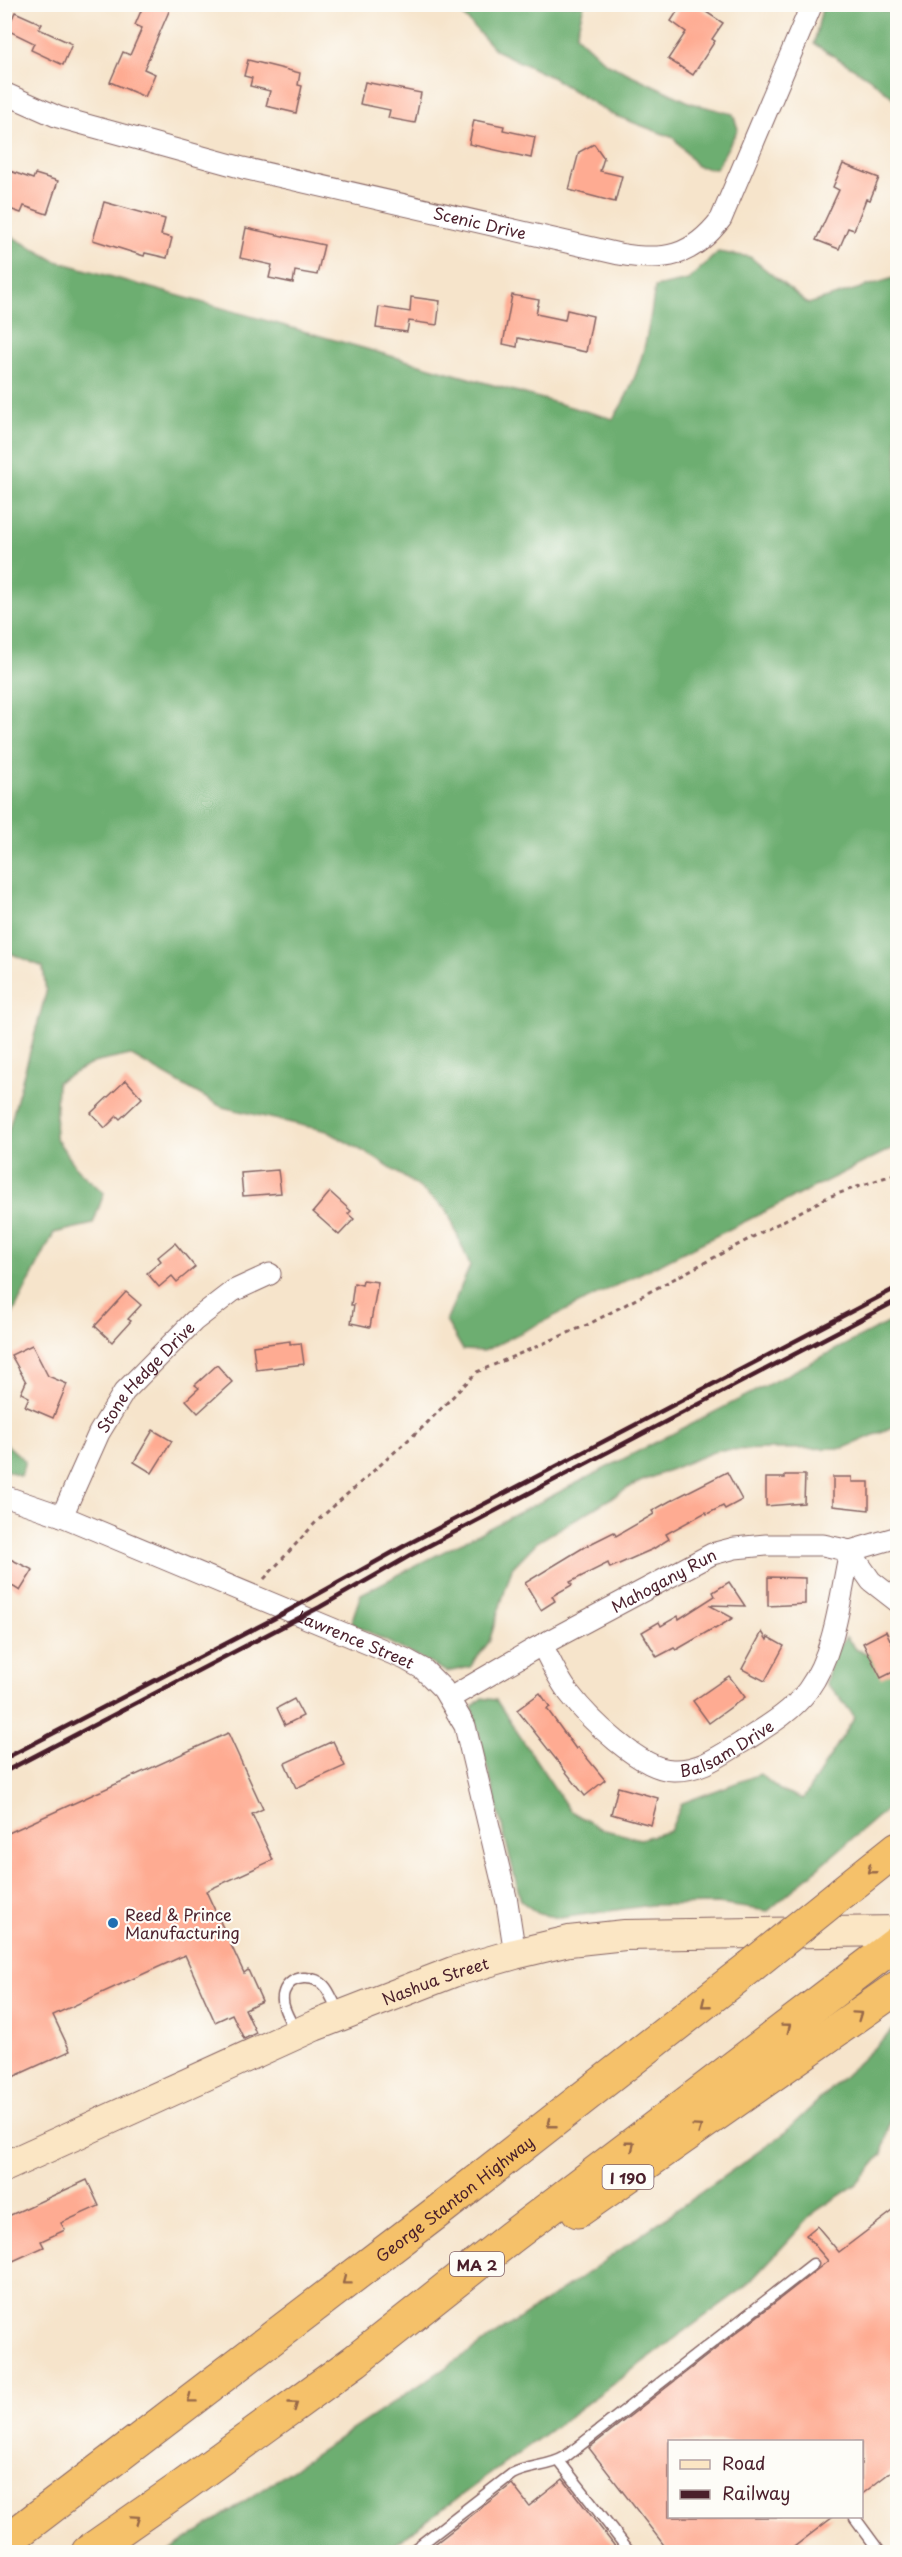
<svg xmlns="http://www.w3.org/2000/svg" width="902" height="2557" font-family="'Playpen Sans',sans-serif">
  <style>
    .forest { fill: #6dae71; stroke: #5c664e; stroke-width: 1.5 }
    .building { fill: #feab92 }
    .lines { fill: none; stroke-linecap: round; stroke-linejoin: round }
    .lane-casing { stroke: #866463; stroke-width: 13 }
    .street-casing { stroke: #866463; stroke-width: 23 }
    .secondary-casing { stroke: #866463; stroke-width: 32 }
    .highway-casing { stroke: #866463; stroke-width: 35 }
    .path { stroke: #866463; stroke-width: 3; stroke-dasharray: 4.5 4.5; stroke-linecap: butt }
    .lane { stroke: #fff; stroke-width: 10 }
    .street { stroke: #fff; stroke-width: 21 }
    .secondary { stroke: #fbe6c4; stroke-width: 30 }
    .highway { stroke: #f5c16b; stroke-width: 33 }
    .rail { stroke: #4a1f2b; stroke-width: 4.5 }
    .highway-bridge-casing { stroke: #866463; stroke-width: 35; stroke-linecap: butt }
    .highway-bridge { stroke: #f5c16b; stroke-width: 33 }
    .oneway { stroke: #976848 }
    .poi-dot { fill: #1f6fb2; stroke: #fdfcf7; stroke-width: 2 }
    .labels { text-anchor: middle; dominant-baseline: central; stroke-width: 4.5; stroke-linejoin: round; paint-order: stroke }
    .shield { fill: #fdfcf7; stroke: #806168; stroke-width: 1.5 }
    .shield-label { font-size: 15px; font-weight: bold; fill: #4a1f2b }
    .street-label { font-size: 16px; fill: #4a1f2b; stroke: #fdfcf7 }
    .poi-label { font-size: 16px; fill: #4a1f2b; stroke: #fdfcf7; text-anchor: start }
  </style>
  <rect width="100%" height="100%" fill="#fdfcf7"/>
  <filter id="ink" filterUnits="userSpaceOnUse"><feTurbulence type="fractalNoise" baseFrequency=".0167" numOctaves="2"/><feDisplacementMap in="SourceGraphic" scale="12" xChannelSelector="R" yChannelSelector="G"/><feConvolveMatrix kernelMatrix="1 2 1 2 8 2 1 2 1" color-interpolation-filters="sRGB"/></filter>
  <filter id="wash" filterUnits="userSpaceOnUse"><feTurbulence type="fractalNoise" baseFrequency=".008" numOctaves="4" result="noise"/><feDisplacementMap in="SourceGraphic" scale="24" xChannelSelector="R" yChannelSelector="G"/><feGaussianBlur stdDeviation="1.35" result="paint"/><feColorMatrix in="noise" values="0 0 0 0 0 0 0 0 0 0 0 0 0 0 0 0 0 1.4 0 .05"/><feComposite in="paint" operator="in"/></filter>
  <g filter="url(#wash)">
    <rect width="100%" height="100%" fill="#f6e4cb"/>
    <g class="forest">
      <polygon points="828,4 869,5 897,15 897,101 868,77 814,44 822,8"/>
      <polygon points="449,5 584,5 576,35 606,63 691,103 733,114 738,129 716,169 697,166 674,138 611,114 553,78 495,50 460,12"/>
      <path d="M5,233L56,261L613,419C641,377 648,337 655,287L688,280L718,252L750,257L808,304L897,277V1146L484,1351L463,1350L446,1321L470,1266L447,1210L416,1185L375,1158L327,1131L222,1107L130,1055L93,1063L57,1082L55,1137L78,1170L104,1193L93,1224L54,1233L5,1329V1143L46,993L43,967L5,951Z"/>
      <polygon points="897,1318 897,1425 844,1448 718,1450 635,1484 537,1542 512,1568 489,1642 470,1667 447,1672 351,1623 361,1594"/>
      <polygon points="4,1442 25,1461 21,1476 5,1470"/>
      <polygon points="846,1637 857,1650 897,1662 897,1800 768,1911 718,1904 651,1905 560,1918 539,1914 521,1901 472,1707 482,1698 496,1700 569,1810 601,1829 640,1839 670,1831 682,1803 760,1774 780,1790 803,1799 855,1717 835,1692 826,1684 832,1656"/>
      <polygon points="897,2026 897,2095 882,2154 857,2184 816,2211 745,2287 384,2552 168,2552 573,2283 782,2135"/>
    </g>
    <g id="blocks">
      <g class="building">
        <polygon points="144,4 159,4 170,9 144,69 155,74 145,97 110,82 123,52 130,55 142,28 135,25"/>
        <polygon points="682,4 694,4 723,23 712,39 715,41 693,75 668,59 686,32 671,21"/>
        <polygon points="15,12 42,24 39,29 72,44 63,65 31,50 34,43 7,30"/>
        <polygon points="248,60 300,73 298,85 302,86 296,113 266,106 270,91 250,86 252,78 244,76"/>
        <polygon points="365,82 421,93 415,123 388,118 390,110 360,104"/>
        <polygon points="474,120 504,126 503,130 535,137 531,158 469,144"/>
        <polygon points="594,144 604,158 600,171 622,176 615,202 569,190 579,152"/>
        <polygon points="843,164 879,178 870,200 866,199 854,230 848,228 839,249 816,240 839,190 833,187"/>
        <polygon points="4,169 33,179 35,174 58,181 47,214 24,206 21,213 4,207"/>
        <polygon points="104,202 165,219 161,235 172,238 167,258 145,253 144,256 93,240"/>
        <polygon points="246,228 324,245 317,275 295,271 293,283 269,278 272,265 240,258"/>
        <polygon points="512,295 539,300 536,314 565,320 567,310 593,316 586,352 518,338 517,347 503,344"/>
        <polygon points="411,297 440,301 437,325 409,321 407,332 376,328 379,307 410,312"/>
        <polygon points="126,1080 142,1098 120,1119 117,1116 105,1128 91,1113"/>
        <polygon points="278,1170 281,1193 243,1196 241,1173"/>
        <polygon points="330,1192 351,1211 348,1214 354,1219 339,1235 313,1212"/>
        <polygon points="175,1243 195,1267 177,1282 172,1276 159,1287 147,1273 161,1261 158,1257"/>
        <polygon points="363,1280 378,1282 370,1327 351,1323 354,1305 351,1305 354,1283 362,1285"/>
        <polygon points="126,1292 141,1305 128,1319 131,1321 112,1342 95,1326"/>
        <polygon points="290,1341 290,1344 301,1343 304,1364 256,1370 253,1346"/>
        <polygon points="32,1345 48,1376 67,1384 53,1418 25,1406 29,1397 21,1393 26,1382 11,1355"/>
        <polygon points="217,1365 232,1382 198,1413 186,1400 199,1388 195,1385"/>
        <polygon points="153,1430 172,1441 152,1473 134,1462"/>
        <polygon points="727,1472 742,1500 725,1509 723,1506 707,1514 706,1512 666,1534 669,1539 653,1549 610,1568 608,1563 570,1582 572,1585 552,1596 555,1601 541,1610 525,1583 586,1546 614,1532 616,1536 654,1514 652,1511 670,1501"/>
        <polygon points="785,1475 805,1475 804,1503 766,1506 766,1478 785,1478"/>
        <polygon points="833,1477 852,1477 852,1482 869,1482 869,1510 833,1506"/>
        <polygon points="4,1556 33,1570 20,1591 4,1581"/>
        <polygon points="768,1577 805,1578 805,1604 768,1606"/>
        <polygon points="729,1582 745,1606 709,1605 733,1618 715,1629 714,1628 676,1650 674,1648 657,1657 642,1632 659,1622 661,1626 678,1616 679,1619 715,1596 713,1592"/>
        <polygon points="886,1631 892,1644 897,1641 897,1670 881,1678 863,1643"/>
        <polygon points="762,1632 767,1640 768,1637 784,1646 765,1681 742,1669"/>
        <polygon points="729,1676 745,1697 709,1723 693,1701"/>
        <polygon points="540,1693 550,1707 547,1709 576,1749 578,1747 605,1780 585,1796 517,1710"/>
        <polygon points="294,1699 303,1716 285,1725 277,1708"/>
        <polygon points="228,1733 263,1809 252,1814 273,1860 206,1891 244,1973 248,1970 262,2001 245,2009 256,2033 244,2039 232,2014 215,2022 185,1955 53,2015 70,2051 4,2081 4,1835"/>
        <polygon points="333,1741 345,1766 296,1788 285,1763"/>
        <polygon points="618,1787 658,1798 651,1825 611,1814"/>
        <polygon points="87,2180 99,2206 61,2223 65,2230 41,2241 44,2247 4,2265 4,2218"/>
        <polygon points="897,2208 897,2467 861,2495 861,2442 669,2442 669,2517 833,2517 786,2553 670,2553 589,2448 828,2261 806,2235 817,2226 839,2252"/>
        <polygon points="563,2479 620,2553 423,2553 512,2484 529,2506"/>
      </g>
    </g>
  </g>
  <g filter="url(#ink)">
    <use href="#blocks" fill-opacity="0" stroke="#866463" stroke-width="1.5"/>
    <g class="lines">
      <defs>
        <g id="lane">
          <path d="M296,2032C291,2021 279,2005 284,1992C290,1974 316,1974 326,1988C331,1995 335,2005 339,2013"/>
          <polyline points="559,2461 630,2552"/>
          <polyline points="855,2518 880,2552"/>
          <path d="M411,2552L512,2474C529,2465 549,2467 565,2457L813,2264"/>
        </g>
        <g id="street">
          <path id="s1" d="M4,93L58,117L243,168L619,254C664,262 692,257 721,219L812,4"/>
          <path id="s2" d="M4,1496L62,1516L405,1659L423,1669L443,1689L465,1726L507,1902L515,1954"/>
          <path id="s3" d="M62,1516L99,1433L124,1392L194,1321L233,1291L270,1274"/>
          <polyline points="850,1551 871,1581 898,1602"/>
          <path id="s4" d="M542,1645C550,1660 558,1679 569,1693C588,1718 641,1770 673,1770C701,1771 721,1755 744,1741C766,1727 792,1712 808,1690C836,1651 840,1596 850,1551"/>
          <path id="s5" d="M450,1698L534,1649L712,1554L735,1548L766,1545H823L850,1551L898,1537"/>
        </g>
        <g id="secondary">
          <path id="s6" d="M4,2167L314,2026L453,1972L515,1954L569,1941L625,1935L898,1931"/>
        </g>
        <g id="highway">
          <polyline points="844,1891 898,1848"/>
          <polyline points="578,2211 898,1987"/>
          <path id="s7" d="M4,2543L436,2213L750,1967"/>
          <polyline points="88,2552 183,2486 355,2361 510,2238 898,1942"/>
        </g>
      </defs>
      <use href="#lane" class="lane-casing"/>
      <use href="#street" class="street-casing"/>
      <use href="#secondary" class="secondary-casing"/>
      <use href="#highway" class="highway-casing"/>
      <polyline class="path" points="264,1579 317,1521 424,1426 477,1372 589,1324 828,1197 898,1173"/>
      <use href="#lane" class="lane"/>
      <use href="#street" class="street"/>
      <use href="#secondary" class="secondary"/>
      <use href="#highway" class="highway"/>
      <g class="rail">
        <polyline points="4,1759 277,1617 406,1545 898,1287"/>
        <polyline points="4,1772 320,1607 411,1555 898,1300"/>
      </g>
      <defs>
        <polyline id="highway-bridge" points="750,1967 844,1891"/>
      </defs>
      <use href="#highway-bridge" class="highway-bridge-casing"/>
      <use href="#highway-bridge" class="highway-bridge"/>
    </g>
    <defs><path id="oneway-chevron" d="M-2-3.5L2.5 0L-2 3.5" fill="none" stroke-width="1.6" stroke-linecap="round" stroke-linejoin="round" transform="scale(1.5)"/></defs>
    <g class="oneway">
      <use href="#oneway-chevron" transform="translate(871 1870) rotate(141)"/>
      <use href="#oneway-chevron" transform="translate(705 2004) rotate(141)"/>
      <use href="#oneway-chevron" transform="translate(858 2015) rotate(-35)"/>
      <use href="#oneway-chevron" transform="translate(787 2027) rotate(-37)"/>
      <use href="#oneway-chevron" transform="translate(551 2124) rotate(142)"/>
      <use href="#oneway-chevron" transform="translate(698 2128) rotate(-35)"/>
      <use href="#oneway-chevron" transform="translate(631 2145) rotate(-38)"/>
      <use href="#oneway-chevron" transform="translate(346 2281) rotate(143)"/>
      <use href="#oneway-chevron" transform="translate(191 2399) rotate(143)"/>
      <use href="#oneway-chevron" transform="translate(294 2405) rotate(-36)"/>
      <use href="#oneway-chevron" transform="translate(136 2519) rotate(-35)"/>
    </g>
  </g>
  <circle class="poi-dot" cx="113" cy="1923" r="6"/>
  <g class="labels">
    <g class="shield">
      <rect x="602.5" y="2165" width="51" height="24" rx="4.5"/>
      <rect x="450" y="2252" width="54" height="24" rx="4.5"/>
    </g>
    <g class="shield-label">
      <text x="628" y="2177">I 190</text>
      <text x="477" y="2264">MA 2</text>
    </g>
    <g class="street-label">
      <text stroke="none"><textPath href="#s1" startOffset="494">Scenic Drive</textPath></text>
      <text stroke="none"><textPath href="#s3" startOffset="164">Stone Hedge Drive</textPath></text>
      <text stroke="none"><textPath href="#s5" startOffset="244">Mahogany Run</textPath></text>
      <text stroke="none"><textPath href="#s2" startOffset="380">Lawrence Street</textPath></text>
      <text stroke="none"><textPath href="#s4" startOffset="246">Balsam Drive</textPath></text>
      <text stroke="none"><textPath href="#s6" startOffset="470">Nashua Street</textPath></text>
      <text stroke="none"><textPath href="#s7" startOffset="567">George Stanton Highway</textPath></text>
    </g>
    <g class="poi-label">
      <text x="125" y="1914">Reed &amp; Prince<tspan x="125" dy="18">Manufacturing</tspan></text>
    </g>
  </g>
  <rect width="902" height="2557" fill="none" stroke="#fdfcf7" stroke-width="24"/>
  <rect x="668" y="2440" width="195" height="78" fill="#fdfcf7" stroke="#b5a4a5" stroke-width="1.5"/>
  <rect x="680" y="2460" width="30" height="9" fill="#fbe6c4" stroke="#b5a4a5" stroke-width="1.5"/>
  <text x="722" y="2470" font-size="18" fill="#4a1f2b">Road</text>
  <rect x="680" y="2490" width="30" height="9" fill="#4a1f2b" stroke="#b5a4a5" stroke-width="1.5"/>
  <text x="722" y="2500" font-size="18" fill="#4a1f2b">Railway</text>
</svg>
